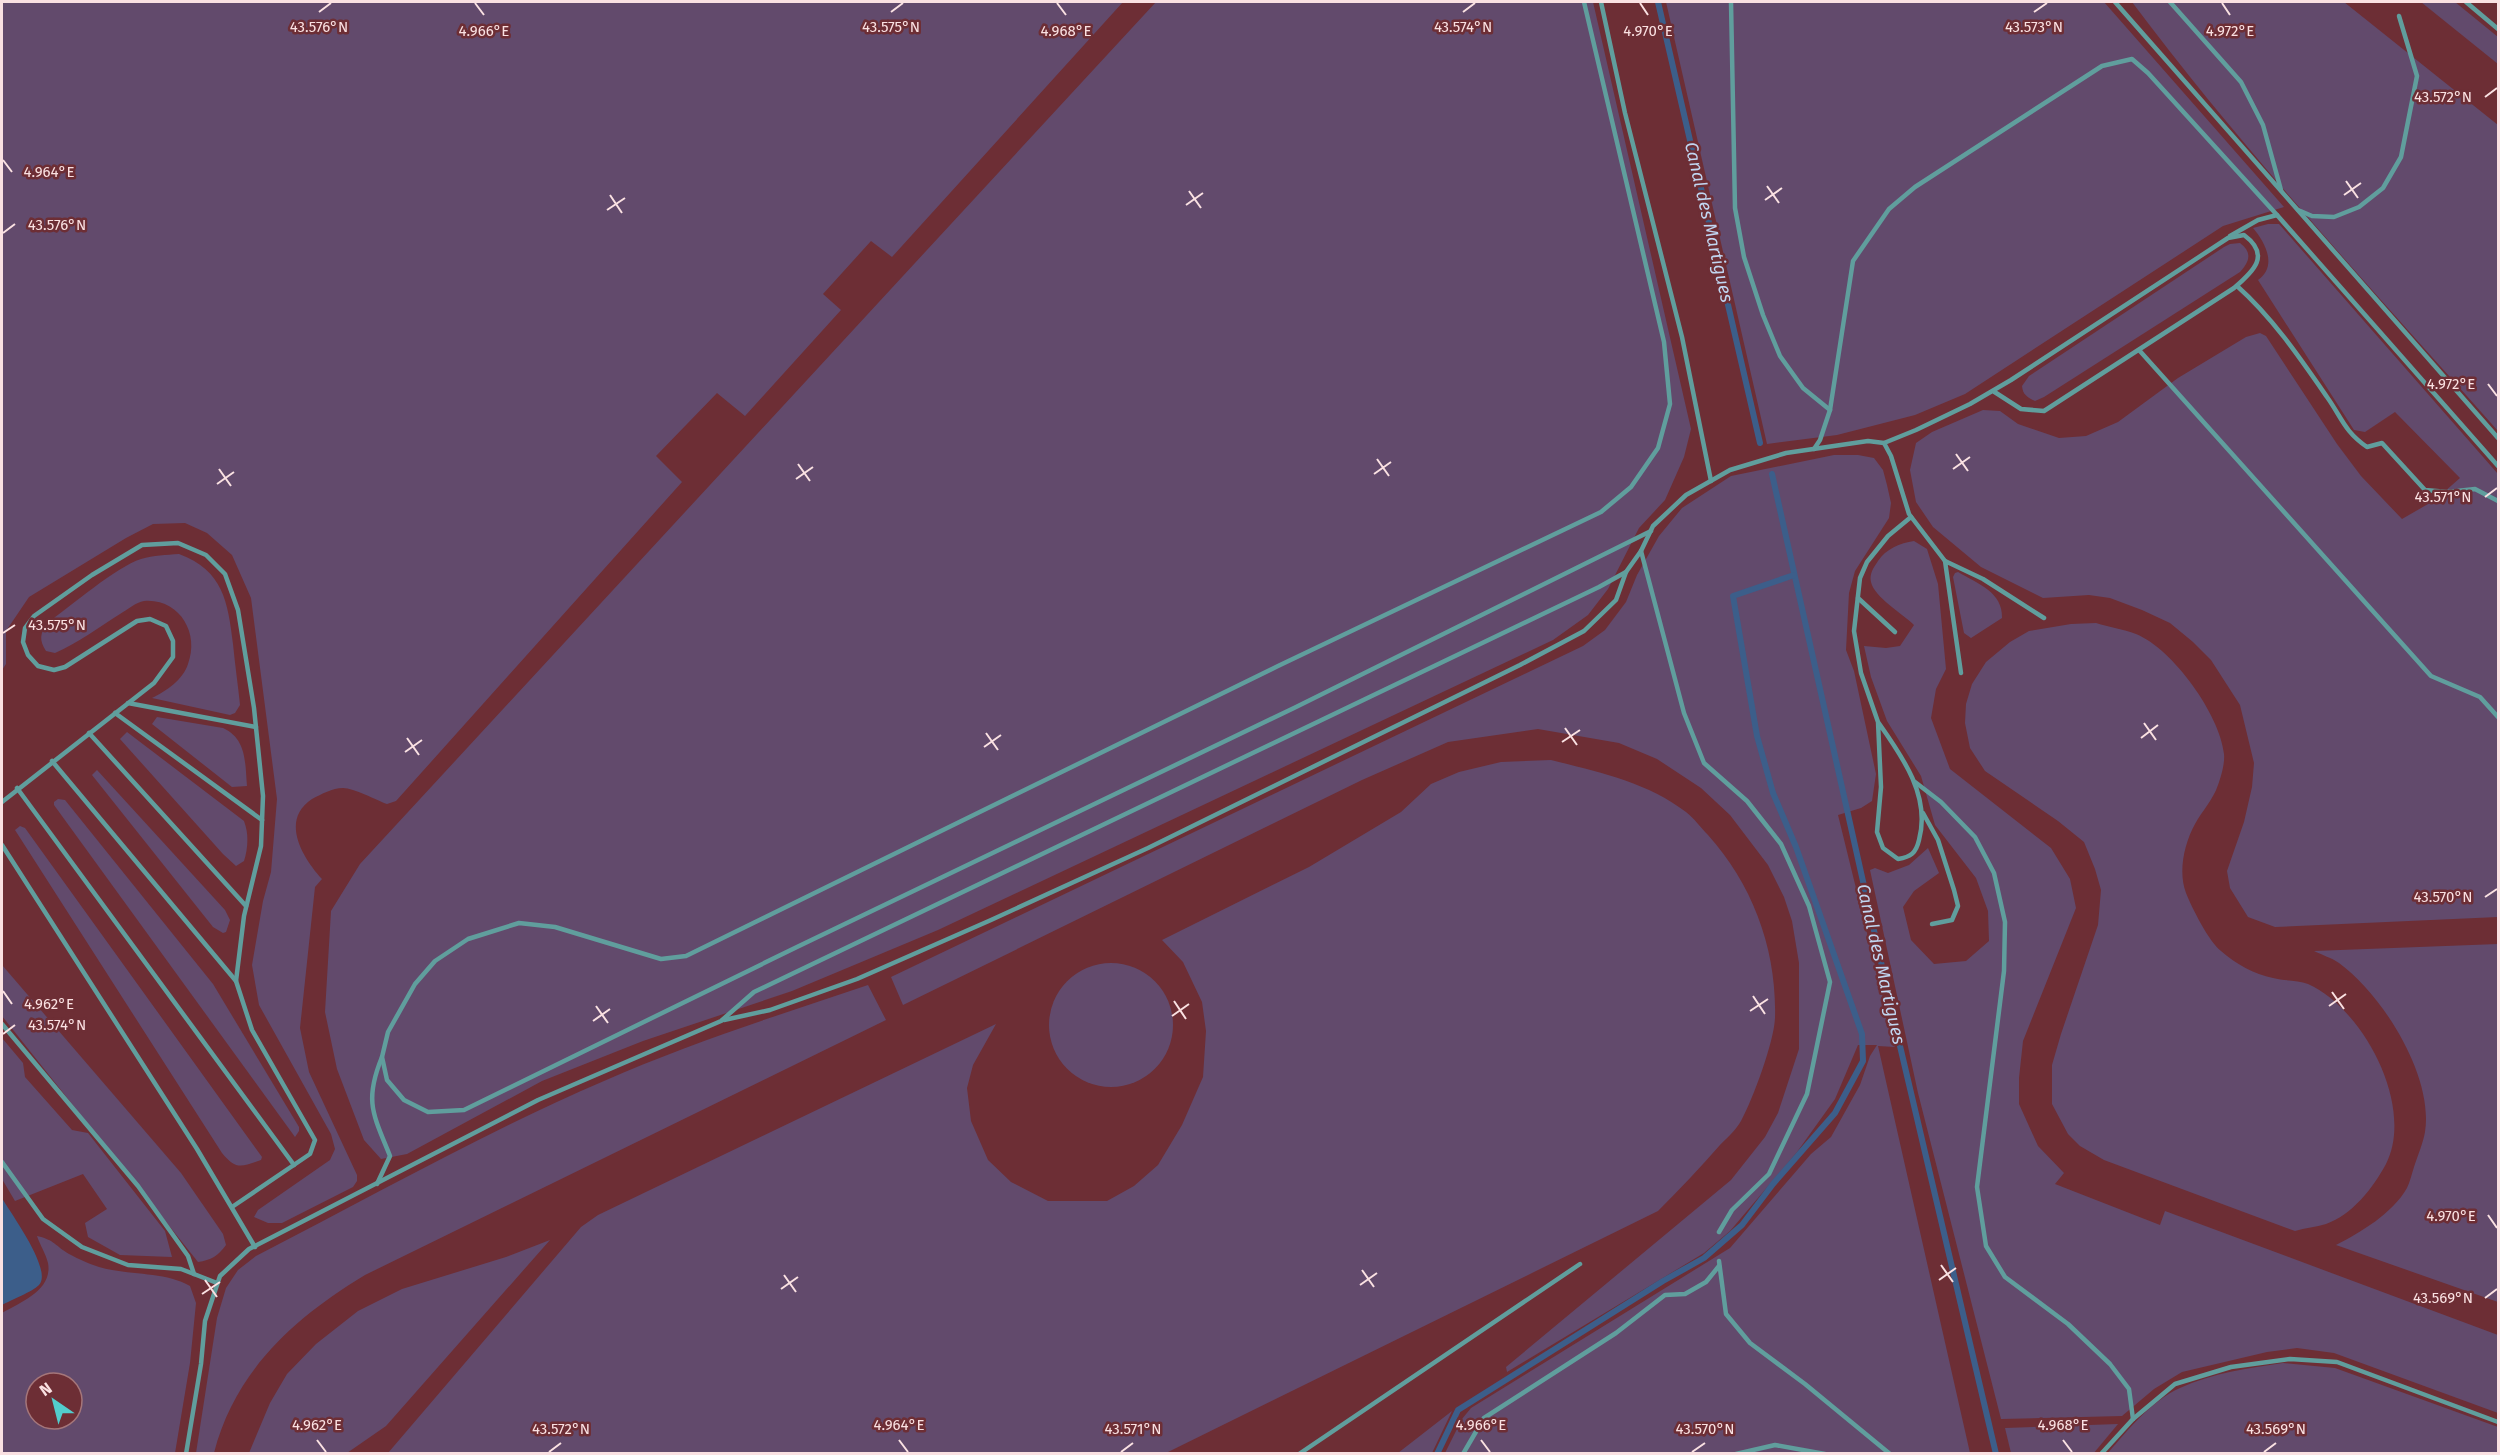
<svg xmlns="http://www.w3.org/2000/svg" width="2500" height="1455" font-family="'Fira Sans',sans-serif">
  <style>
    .green { fill: #624a6c; fill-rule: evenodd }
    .water { fill: #3c5e8a }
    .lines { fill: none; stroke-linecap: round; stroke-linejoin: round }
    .stream { stroke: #3c5e8a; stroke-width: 6 }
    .lane { stroke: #609e9d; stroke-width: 4.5 }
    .ticks { fill: none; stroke: #fae1e2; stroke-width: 2 }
    .labels { text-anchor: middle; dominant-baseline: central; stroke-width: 5; stroke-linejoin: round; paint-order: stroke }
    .water-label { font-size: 18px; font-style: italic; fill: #c1d6f1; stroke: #6d2e35 }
    .ticks-label { font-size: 15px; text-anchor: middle; fill: #fae1e2; stroke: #6d2e35; stroke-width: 5; stroke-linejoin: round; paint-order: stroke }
  </style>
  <rect width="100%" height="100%" fill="#6d2e35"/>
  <g class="green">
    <path d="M2,2H1123L892,257L871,241L823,294L841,310L745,416L717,393L656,456L682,482L396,801L387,804C376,800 354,788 343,788C332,788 322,794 312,799C280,820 302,857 322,879L315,887L300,1028L309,1072L357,1175V1181L353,1187L282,1223H268L254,1217L258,1210L330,1160L335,1149L331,1134L259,1005L252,965L263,901L271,872L277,799L251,598L232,555L207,533L185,523L153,524L126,538L29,597L6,631V664L2,670Z"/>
    <polygon points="1156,2 1593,2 1691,429 1684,457 1665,500 1639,528 1608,589 1588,615 1553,640 938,930 792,991 643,1041 542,1081 407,1154 381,1159 364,1140 337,1069 325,1012 331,911 360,864"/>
    <polygon points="1666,2 2104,2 2284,207 2223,226 1965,394 1915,415 1837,435 1767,444"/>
    <path d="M2132,2H2344L2498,125V431C2374,291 2244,152 2132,2Z"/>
    <polygon points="2421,2 2455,2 2498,37 2498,64"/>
    <path d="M2268,224H2279L2498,474V917L2275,927L2248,917L2230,888L2227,871L2244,822L2252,787L2254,763L2240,705L2211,660L2193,642L2170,623L2142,610L2110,598L2089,595L2043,598L1981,567L1933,527L1916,502L1910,470L1916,443L1932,432L1983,410L2000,411L2018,424L2059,438L2086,436L2118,422L2178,378L2246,337L2260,333L2266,336L2337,444L2361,476L2402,519L2435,500L2460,478L2395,412L2365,432L2354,430L2258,280C2278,266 2265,242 2253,228Z"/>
    <path d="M2240,243C2253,253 2249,262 2240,272L2044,397L2035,401C2027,397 2023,395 2022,386L2029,376L2224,247L2230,244Z"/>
    <polygon points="1834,455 1858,455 1874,458 1883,470 1887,485 1891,503 1889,518 1855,571 1849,593 1846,650 1854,671 1876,774 1872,801 1861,808 1838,815 1895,1047 1878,1046 1970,1453 1445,1453 1462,1419 1471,1408 1730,1248 1811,1154 1831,1137 1860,1085 1870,1056 1877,1045 1858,1045 1835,1099 1797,1152 1730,1231 1704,1253 1507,1372 1506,1367 1731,1180 1765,1137 1778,1113 1799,1049 1799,963 1792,921 1784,897 1768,865 1730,815 1701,788 1657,759 1619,743 1538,729 1448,742 1362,780 903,1005 891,977 1583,646 1605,630 1626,602 1637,575 1659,536 1682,508 1731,476"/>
    <path d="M1914,541L1927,549L1938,584L1946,669L1936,689L1931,718L1950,769L2051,848L2070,879L2076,908L2023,1041L2019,1078V1104L2038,1146L2064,1173L2055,1184L2160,1225L2165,1211L2498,1335V1413L2334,1353L2297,1348L2267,1352L2182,1372L2154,1389L2122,1416L2001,1419L1918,1093L1870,870L1875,868L1888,873L1909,865L1928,848L1939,873L1914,891L1903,907L1911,940L1934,964L1966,961L1989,941L1988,911L1976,878L1935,825L1921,776L1887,721L1871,677L1864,646L1886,648L1900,646L1914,625C1903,614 1874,597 1871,582C1869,574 1874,567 1878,561C1886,549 1900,543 1914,541Z"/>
    <path d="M179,554C223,570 228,602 233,644C235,665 238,685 240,705L235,713L230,715L152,698C166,691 183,680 188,664C200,633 179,598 144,601C136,602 127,610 120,614C99,627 78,643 55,653L46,651C39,640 40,634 47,623C71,606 116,567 141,559C154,555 166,555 179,554Z"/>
    <path d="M1958,572C1978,584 2003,592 2002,618L1971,638L1964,633L1953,577L1955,573Z"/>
    <path d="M2096,623C2109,627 2123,629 2136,634C2173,649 2220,715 2224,754C2225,763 2221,777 2218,785C2213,800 2202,811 2195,824C2184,844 2178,872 2186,893C2192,908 2209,942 2221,951C2236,964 2254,974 2273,978C2284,981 2298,980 2308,984C2364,1009 2415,1107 2386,1164C2373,1188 2352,1215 2326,1224C2316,1227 2305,1228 2295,1231L2104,1160L2080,1146L2068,1134L2052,1104V1065L2061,1034L2098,925L2101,890L2095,869L2084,842L2058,821L1985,771L1970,748L1965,723L1966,704L1972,684L1986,662L2010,642L2029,631L2071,624Z"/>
    <path d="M157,717L223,728C247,739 245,763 247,786L232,787L152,724Z"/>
    <path d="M127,732L244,821C249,834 248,848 244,861L236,866L223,854L120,739Z"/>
    <path d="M1551,760C1598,772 1647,782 1686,812C1694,818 1701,828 1708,835C1753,885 1777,950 1775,1018C1774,1042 1753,1099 1741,1121C1736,1130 1727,1138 1720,1145C1700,1168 1679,1190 1658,1211L1166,1453H388L581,1227L598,1215L996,1024L973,1065L967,1088L971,1121L988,1160L1011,1182L1048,1201H1107L1134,1186L1158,1165L1182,1125L1203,1077L1206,1031L1202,1002L1183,962L1162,940L1309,867L1401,812L1431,784L1459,772L1501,762Z"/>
    <polygon points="97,770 225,910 230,920 226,932 223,933 213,927 92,775"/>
    <polygon points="58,799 65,800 213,984 299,1127 299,1131 295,1137 54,805 54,802"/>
    <path d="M20,826L25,828L262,1157L261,1160C241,1167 236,1170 222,1153L15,830Z"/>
    <path d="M2498,944V1302L2336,1245C2361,1232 2392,1214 2407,1188C2410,1182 2412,1173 2414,1167C2418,1155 2423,1143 2425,1132C2434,1076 2382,994 2339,963C2332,958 2322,955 2314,951Z"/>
    <circle cx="1111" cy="1025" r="62"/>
    <path d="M2,965L181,1173L223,1234L226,1245C218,1256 211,1260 198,1262L2,1016Z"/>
    <path d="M868,985L886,1020L365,1275C294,1318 235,1371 214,1453H196L217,1318L226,1288L238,1270L256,1256C371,1197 485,1132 604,1081C690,1043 779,1015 868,985Z"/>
    <polygon points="2,1038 23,1063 25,1077 72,1130 88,1133 165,1231 172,1257 120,1255 88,1237 85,1223 107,1209 83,1174 15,1201 2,1179"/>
    <path d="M37,1236C55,1240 55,1246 69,1254C78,1259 90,1264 99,1267C130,1276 164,1271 190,1286L196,1303L190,1363L175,1453H2V1313C21,1302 53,1290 48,1263C46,1254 40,1245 37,1236ZM36,1383H72V1419H36Z"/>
    <polygon points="550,1240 386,1426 347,1453 249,1453 270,1403 287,1374 316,1344 358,1311 402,1289 506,1257"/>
    <path d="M2283,1363L2335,1368L2498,1427V1453H2108C2128,1430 2151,1401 2180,1388C2213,1373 2248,1368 2283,1363Z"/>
    <polygon points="1452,1411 1432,1453 1398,1453"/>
    <polygon points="2118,1424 2093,1454 2011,1453 2005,1428"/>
  </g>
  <path class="water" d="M2,1198C11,1214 53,1270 39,1285C32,1292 11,1300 2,1305Z"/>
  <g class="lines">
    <g class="stream">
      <polyline points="1658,2 1760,443"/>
      <polyline points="1772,474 1896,1029 1996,1454"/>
      <polyline points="1437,1454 1458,1410 1663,1281 1704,1258 1742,1225 1773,1184 1835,1113 1863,1061 1862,1034 1796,847 1773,793 1757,736 1733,596 1794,575"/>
    </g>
    <g class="lane">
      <polyline points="1584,2 1664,342 1670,404 1658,448 1631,487 1601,512 1278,666 686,956 661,959 555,927 519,923 468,939 435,961 415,984 388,1032 382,1057 387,1080 404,1100 428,1112 464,1110 799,946 1294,708 1651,531"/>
      <polyline points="1601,2 1625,113 1682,337 1711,481"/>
      <polyline points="1731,2 1735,208 1744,257 1763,315 1780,356 1803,388 1830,410"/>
      <polyline points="2115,2 2498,438"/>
      <polyline points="2170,2 2241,82 2263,125 2281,190"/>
      <polyline points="2466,2 2498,29"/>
      <polyline points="2298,210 2312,216 2334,217 2359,207 2383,188 2401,157 2417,76 2399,16"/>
      <polyline points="2230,236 2258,220 2277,215 2498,466"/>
      <path d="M2237,286C2272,317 2300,358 2327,397C2342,418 2344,431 2367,447L2382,443L2425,490L2448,492L2475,489L2498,501"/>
      <polyline points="2139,350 2431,676 2480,697 2498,717"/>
      <polyline points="1884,443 1891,456 1909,514 1945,561"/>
      <polyline points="1814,449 1820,440 1830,410 1853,261 1889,209 1915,187 2102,66 2132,59 2148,73 2277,215"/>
      <polyline points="1641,551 1684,713 1704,763 1747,801 1781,844 1809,906 1830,982 1807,1094 1769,1174 1732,1210 1719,1232"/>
      <polyline points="1858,598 1895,632"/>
      <polyline points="1961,673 1945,561 1983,579 2044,618"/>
      <polyline points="128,703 256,727"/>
      <polyline points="115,713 262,820"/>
      <path d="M1878,722C1902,756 1931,796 1919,840C1916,853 1911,857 1898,859L1883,848L1877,832L1881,787L1878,722L1861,673L1854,631L1860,578L1867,562L1888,536L1911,517"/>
      <polyline points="89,733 246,906"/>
      <polyline points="52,761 236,981"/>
      <polyline points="1915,782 1941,802 1975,837 1994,873 2005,922 2004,971 1977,1187 1986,1246 2005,1277 2068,1324 2110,1364 2129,1389 2133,1419"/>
      <polyline points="17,788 294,1165"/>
      <polyline points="2,802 154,683 173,657 173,641 166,626 150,619 137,621 65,667 54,670 38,666 28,655 23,642 25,628 34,616 92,575 142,545 178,543 206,555 225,574 238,610 254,708 263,796 261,846 244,916 236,981 252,1030 315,1140 310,1154 232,1207"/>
      <polyline points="1923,813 1938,840 1954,890 1958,906 1952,920 1932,924"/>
      <polyline points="2,845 197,1149 255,1247"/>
      <polyline points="724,1020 770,1010 857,979 991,920 1148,848 1520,665 1584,631 1616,600 1626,572"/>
      <polyline points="2,1024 138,1186 188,1256 194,1274"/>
      <polyline points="2,1162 43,1219 82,1247 128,1265 181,1269 217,1283"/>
      <path d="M377,1184L390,1156C373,1114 364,1101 382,1057"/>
      <polyline points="1719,1261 1726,1314 1750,1343 1805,1384 1890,1454"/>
      <path d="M186,1454L201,1364L205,1321L220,1276L249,1249L538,1100L721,1021L754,992L1599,587L1626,572L1641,551L1653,526L1686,495L1730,470L1786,453L1868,441L1884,443L1916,430L1970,404L2011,380L2228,238L2244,235C2271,255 2254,271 2234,288L2044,411L2021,409L1993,391"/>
      <polyline points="1299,1454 1580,1264"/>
      <polyline points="1463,1454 1484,1418 1616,1333 1665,1295 1685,1294 1706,1282 1719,1266"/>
      <polyline points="1736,1454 1775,1445 1825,1454"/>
      <polyline points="2101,1454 2133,1419 2175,1384 2231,1367 2290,1359 2337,1362 2498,1422"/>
    </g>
  </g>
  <path class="ticks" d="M475,3L484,15M1057,3L1066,15M1640,3L1648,15M2222,3L2230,15M319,12L331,3M891,12L903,3M1463,12L1475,3M2034,12L2047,3M2485,97L2497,88M3,160L12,172M2346,181L2358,198M1767,186L1779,203M1189,191L1201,208M610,195L622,213M2344,195L2361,183M1765,200L1782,188M1186,205L1203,193M607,210L625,198M3,233L15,224M2488,384L2497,396M1956,454L1968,471M1377,459L1389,476M798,464L810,481M219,469L231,486M1953,469L1970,457M1374,474L1391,462M796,479L813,467M217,484L234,472M2485,497L2497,488M3,633L15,625M2144,723L2156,740M1565,728L1577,745M986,733L998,750M407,738L419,755M2141,738L2158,725M1562,742L1580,730M984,747L1001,735M405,752L422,740M2485,897L2497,889M3,991L12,1004M2332,992L2344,1009M1753,996L1765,1014M1174,1001L1186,1019M596,1006L608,1023M2329,1006L2346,994M1750,1011L1768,999M1172,1016L1189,1004M593,1021L610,1009M3,1034L15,1025M2488,1215L2497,1228M1941,1265L1953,1282M1362,1270L1374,1287M784,1275L796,1292M205,1280L217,1297M1939,1280L1956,1268M1360,1285L1377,1273M781,1289L798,1277M202,1294L220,1282M2485,1298L2497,1289M317,1440L326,1452M899,1440L908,1452M1481,1440L1490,1452M2063,1440L2072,1452M549,1452L561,1443M1121,1452L1133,1443M1692,1452L1705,1443M2264,1452L2276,1443"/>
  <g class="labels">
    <g class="water-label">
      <text transform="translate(1709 222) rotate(77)">Canal des Martigues</text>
      <text transform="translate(1881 964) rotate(77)">Canal des Martigues</text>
    </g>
  </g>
  <g class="ticks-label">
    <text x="891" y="32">43.575°N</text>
    <text x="319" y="32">43.576°N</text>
    <text x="1463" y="32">43.574°N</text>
    <text x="2034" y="32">43.573°N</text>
    <text x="484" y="36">4.966°E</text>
    <text x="1066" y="36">4.968°E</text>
    <text x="1648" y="36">4.970°E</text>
    <text x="2230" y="36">4.972°E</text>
    <text x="2443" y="102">43.572°N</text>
    <text x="49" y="177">4.964°E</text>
    <text x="57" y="230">43.576°N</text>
    <text x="2451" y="389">4.972°E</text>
    <text x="2443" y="502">43.571°N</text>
    <text x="57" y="630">43.575°N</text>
    <text x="2443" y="902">43.570°N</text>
    <text x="49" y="1009">4.962°E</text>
    <text x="57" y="1030">43.574°N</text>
    <text x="2451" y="1221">4.970°E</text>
    <text x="2443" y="1303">43.569°N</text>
    <text x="317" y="1430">4.962°E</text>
    <text x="899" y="1430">4.964°E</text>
    <text x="1481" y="1430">4.966°E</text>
    <text x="2063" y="1430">4.968°E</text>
    <text x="561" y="1434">43.572°N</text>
    <text x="1133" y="1434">43.571°N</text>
    <text x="1705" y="1434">43.570°N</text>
    <text x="2276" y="1434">43.569°N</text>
  </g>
  <rect width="2500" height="1455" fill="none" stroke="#fae1e2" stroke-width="6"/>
  <g transform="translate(54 1401) rotate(325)"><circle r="28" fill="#6d2e35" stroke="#a5767a" stroke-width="1.5"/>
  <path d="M0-4.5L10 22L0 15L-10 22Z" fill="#52cdcd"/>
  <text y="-9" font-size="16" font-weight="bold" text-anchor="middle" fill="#fae1e2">N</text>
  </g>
</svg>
